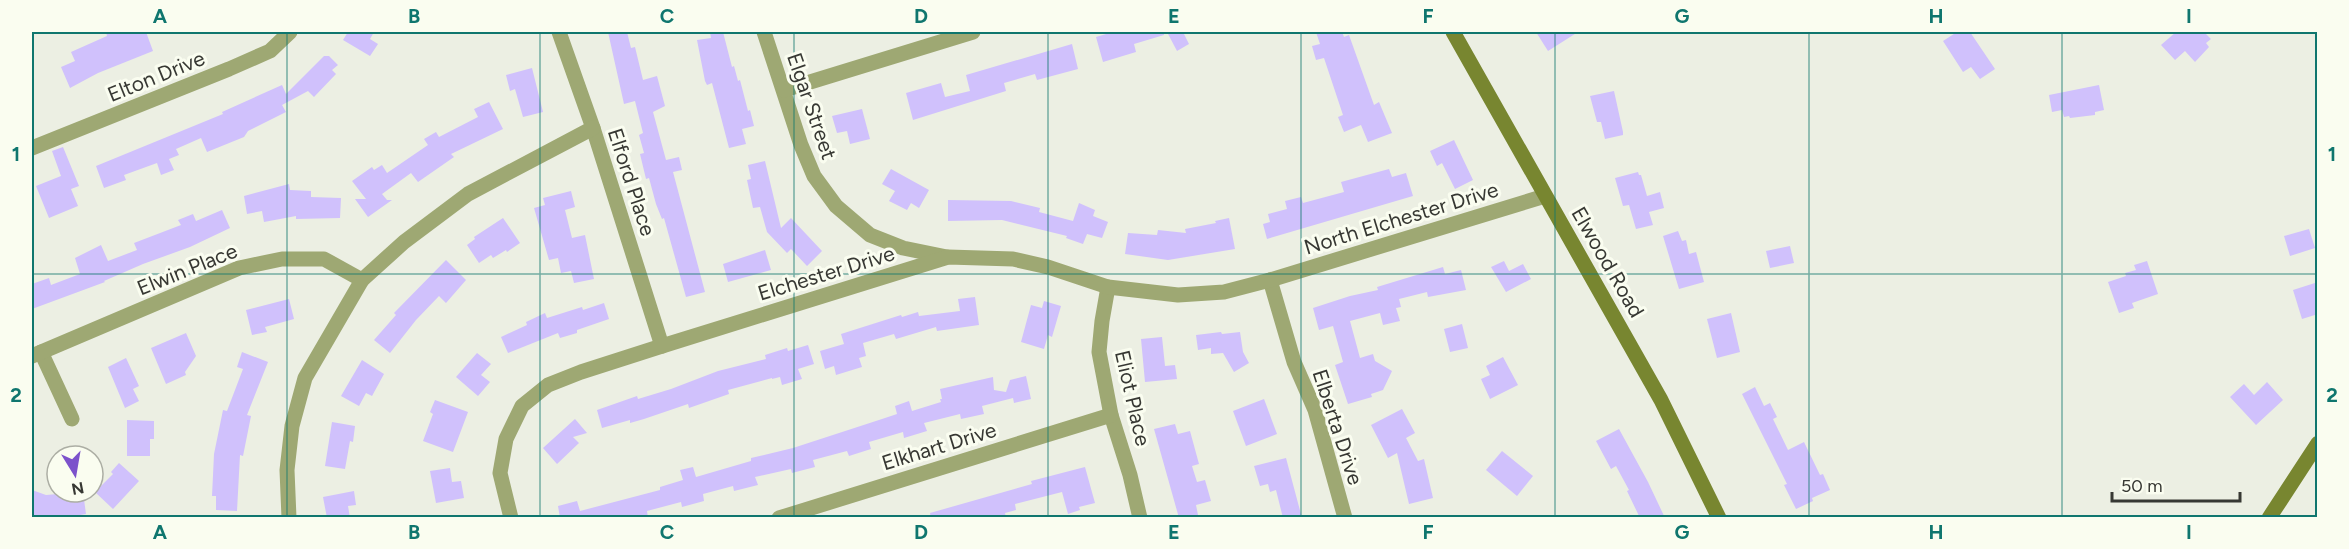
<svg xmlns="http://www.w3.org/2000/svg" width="2349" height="549" font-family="Figtree,sans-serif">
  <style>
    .building { fill: #d0c1fc }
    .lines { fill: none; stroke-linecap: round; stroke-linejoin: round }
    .street { stroke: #9ea873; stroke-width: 15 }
    .secondary { stroke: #788630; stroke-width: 15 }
    .grid { fill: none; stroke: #0f766e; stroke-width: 1.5; stroke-opacity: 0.55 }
    .labels { text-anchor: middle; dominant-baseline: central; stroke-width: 6; stroke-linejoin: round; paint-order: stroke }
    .street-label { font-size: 21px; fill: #373833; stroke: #fafdf0 }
    .neatline { fill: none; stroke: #0f766e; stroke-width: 2 }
    .grid-label { font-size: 20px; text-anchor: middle; font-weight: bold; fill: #0f766e }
  </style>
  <rect width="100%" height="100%" fill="#ecefe3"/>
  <g class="building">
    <polygon points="106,32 146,32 153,51 98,73 70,88 61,67 75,61 71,52 107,36"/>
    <polygon points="348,32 374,32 370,39 378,44 370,56 343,40"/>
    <polygon points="608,32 627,32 631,48 635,47 643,80 657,76 665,106 653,112 666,160 679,157 682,170 673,172 705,292 686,297 664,218 662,219 656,204 649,178 646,179 640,154 644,153 639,135 643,133 635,101 624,104"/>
    <polygon points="710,32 723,32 732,67 734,66 738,81 740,80 748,111 750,110 754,126 742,129 746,144 729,148 712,83 707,85 705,81 697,40 711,38"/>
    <polygon points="1113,32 1164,32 1164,35 1134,44 1136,52 1103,62 1096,37"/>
    <polygon points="1167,32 1183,32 1189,44 1177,51"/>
    <polygon points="1316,32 1342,32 1344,37 1349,35 1374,105 1379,102 1392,133 1368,142 1361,125 1344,132 1338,117 1343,115 1324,58 1316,60 1312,46 1320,44"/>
    <polygon points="1536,32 1578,32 1548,51"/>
    <polygon points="1957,32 1970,32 1995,69 1980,79 1971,67 1963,72 1943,41"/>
    <polygon points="2176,32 2204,32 2211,39 2206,43 2209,47 2195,62 2185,51 2175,60 2161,45"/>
    <polygon points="1072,44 1078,69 1037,80 1035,74 1004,83 1006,91 913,120 906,93 941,83 945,97 970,91 966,75"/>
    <polygon points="324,56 329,56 338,65 332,70 336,74 314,97 308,91 282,105 286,112 248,131 244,137 207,152 201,138 176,149 179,155 169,159 174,170 161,175 157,163 124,175 126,180 104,188 96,166 223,114 222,112 282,85 286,94"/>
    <polygon points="532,68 543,112 523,117 515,89 510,91 506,75"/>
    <polygon points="2099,85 2104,110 2095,112 2095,115 2070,118 2069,116 2064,117 2062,110 2052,112 2049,95"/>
    <polygon points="1614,91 1623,132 1623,135 1605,139 1601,122 1597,122 1590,96"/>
    <polygon points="489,102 503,129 451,154 454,157 418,182 411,173 382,194 387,200 392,200 368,217 355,199 366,199 352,181 372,167 374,170 382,165 387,173 428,145 424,139 436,132 439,137 478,117 474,109"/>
    <polygon points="862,109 870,139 850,144 847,131 837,133 832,116"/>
    <polygon points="1454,140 1473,180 1455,189 1442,163 1437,166 1430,151"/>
    <polygon points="63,147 79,186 71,189 78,206 49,218 36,186 61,176 52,151"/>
    <polygon points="765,161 781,228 791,218 822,251 807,266 791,249 787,253 767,232 760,207 753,208 747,180 751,179 748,165"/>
    <polygon points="891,169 929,190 919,208 911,203 907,210 889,201 895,191 882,184"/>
    <polygon points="1389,169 1392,177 1406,173 1413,196 1267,239 1263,224 1270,222 1268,214 1287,209 1285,201 1301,197 1303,203 1344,192 1341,182"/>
    <polygon points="1638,172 1639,175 1641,175 1647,196 1660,192 1664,208 1649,212 1653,225 1636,229 1629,205 1623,206 1615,178"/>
    <polygon points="289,184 290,190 311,191 311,197 341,198 340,218 296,219 296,216 264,222 262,211 247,214 244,196"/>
    <polygon points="571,191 575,207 565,210 572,238 585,235 594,279 574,283 571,271 561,273 558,258 549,260 534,208 545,205 543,198"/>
    <polygon points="948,200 1011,201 1040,208 1039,212 1073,221 1079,203 1095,210 1093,216 1108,222 1102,238 1087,234 1083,244 1066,238 1067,236 1002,220 948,221"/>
    <polygon points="222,210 230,228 190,247 143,264 104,281 105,282 32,309 32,284 49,278 51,285 80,274 75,258 101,245 108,261 137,250 134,243 181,225 178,220 193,214 196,221"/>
    <polygon points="503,218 520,243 507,252 506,250 493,258 491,255 479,263 467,245 475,239 474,237"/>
    <polygon points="1229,218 1235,249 1168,260 1125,254 1128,233 1157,235 1158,230 1186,233 1185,229 1216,223 1215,221"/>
    <polygon points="2309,229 2315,248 2290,256 2284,236"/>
    <polygon points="1678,231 1682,241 1686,240 1689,254 1696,252 1704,282 1679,289 1663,236"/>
    <polygon points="1790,246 1794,263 1770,268 1766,251"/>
    <polygon points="765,250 771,270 728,282 723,264"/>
    <polygon points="446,260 466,280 446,303 439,296 416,320 390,353 374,340 396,315 394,313"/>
    <polygon points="1504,261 1509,271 1523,264 1531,279 1506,292 1491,267"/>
    <polygon points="2147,261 2158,294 2132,303 2134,308 2119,313 2108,282 2126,276 2125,273 2136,270 2134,265"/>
    <polygon points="1443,267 1445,274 1461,270 1466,290 1428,297 1427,292 1399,299 1401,307 1396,308 1400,321 1383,325 1380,313 1350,321 1360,358 1373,354 1375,361 1392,371 1383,390 1371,394 1372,397 1348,404 1335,365 1343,362 1333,326 1319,330 1313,308 1350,296 1378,290 1377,287"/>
    <polygon points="2318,282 2318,314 2302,319 2293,290"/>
    <polygon points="975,297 979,325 937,331 936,327 896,339 894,334 863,343 866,356 859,358 862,367 836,375 834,366 825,369 820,351 844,344 841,334 901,315 902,317 918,312 919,316 960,311 958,299"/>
    <polygon points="289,299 294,319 265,327 267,332 252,335 246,310"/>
    <polygon points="1044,301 1061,306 1052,337 1048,335 1044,349 1021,342 1031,305 1042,308"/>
    <polygon points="604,303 609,319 577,330 577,333 560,338 558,333 508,353 501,337 527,325 526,322 545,313 547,318 582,307 583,310"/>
    <polygon points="1731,313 1740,352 1717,358 1707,319"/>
    <polygon points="1462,324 1468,348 1450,352 1444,329"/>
    <polygon points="1221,332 1222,334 1240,332 1243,352 1249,363 1234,372 1223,353 1211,354 1211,348 1198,350 1196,335"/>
    <polygon points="186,333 196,356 185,372 186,375 166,384 151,348"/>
    <polygon points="1162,337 1165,366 1175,365 1177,379 1145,382 1141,339"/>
    <polygon points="808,345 814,364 798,369 802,379 782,385 780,377 772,379 772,378 728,390 729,394 689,408 688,404 644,419 630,423 630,420 602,428 597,410 637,396 638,399 671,389 718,371 766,359 765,355 787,348 788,351"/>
    <polygon points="242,352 268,362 247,415 251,416 243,456 240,455 237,511 216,510 216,496 212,496 214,454 223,410 227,411 243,369 237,367"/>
    <polygon points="477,353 491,364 481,375 490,382 478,396 456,377"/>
    <polygon points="1503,357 1518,385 1490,399 1481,379 1490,375 1486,366"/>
    <polygon points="126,358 139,386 133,389 139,401 125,408 108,367"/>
    <polygon points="362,360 384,374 372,396 366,393 359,406 341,396"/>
    <polygon points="1026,376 1031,399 1014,403 1013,398 982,406 984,414 961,419 960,414 924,423 927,431 904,438 903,432 869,442 871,449 849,456 847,451 813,460 815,467 792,473 791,469 755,477 758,485 734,491 733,486 703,494 704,501 682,507 681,502 647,511 648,518 560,518 558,506 577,501 580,511 660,490 660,487 683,480 680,470 693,467 696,477 751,461 751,458 793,448 882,419 897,414 895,406 909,401 912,411 941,402 940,399 942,399 940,389 993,377 994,390 1006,392 1010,380"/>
    <polygon points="2267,382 2283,400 2256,425 2230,397 2244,384 2254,395"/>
    <polygon points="1755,387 1764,406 1770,403 1777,417 1773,419 1788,450 1804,442 1820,475 1823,474 1830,490 1812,498 1813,501 1796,509 1784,485 1787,484 1742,394"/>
    <polygon points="1264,399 1277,434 1246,446 1233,411"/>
    <polygon points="435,400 468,412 453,452 423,441 433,414 430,412"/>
    <polygon points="1402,409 1415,433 1406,438 1418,461 1424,459 1433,498 1409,504 1397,453 1388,458 1371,425"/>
    <polygon points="575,419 587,433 573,437 579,443 557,464 543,448"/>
    <polygon points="127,420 154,421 154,439 150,439 150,456 127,456"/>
    <polygon points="332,422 355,426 353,442 350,441 345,469 325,466"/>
    <polygon points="1175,424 1178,434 1190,431 1199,464 1192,466 1197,482 1205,480 1211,501 1196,505 1198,515 1187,518 1179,518 1154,429"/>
    <polygon points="1619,429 1648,482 1665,518 1640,518 1627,491 1629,490 1616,466 1611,469 1596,441"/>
    <polygon points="1502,451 1533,476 1517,496 1486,470"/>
    <polygon points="1286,458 1302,518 1283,518 1276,490 1270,492 1268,484 1260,486 1254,466"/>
    <polygon points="119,463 139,481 113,509 95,492 113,474 111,472"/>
    <polygon points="1085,467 1095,503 1079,507 1080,510 1068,514 1062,492 1015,504 1016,510 1005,513 1006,518 931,518 930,513 1032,484 1031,481"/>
    <polygon points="450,468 452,482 461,481 464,498 436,503 430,471"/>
    <polygon points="32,490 46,495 83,492 86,514 63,518 32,518"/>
    <polygon points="354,491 356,505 348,506 350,518 327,518 323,497"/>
  </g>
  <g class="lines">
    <g class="street">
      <polyline points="559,32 593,128 662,346"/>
      <polyline points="764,32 801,145 814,176 836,206 870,235 903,248 947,257"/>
      <polyline points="784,90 973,32"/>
      <polyline points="32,148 229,69 270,51 290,32"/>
      <polyline points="1270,280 1294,362 1315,410 1345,518"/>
      <polyline points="1108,287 1102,321 1099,352 1111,415 1130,475 1140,518"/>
      <polyline points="41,352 72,419"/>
      <polyline points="32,356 239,268 282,259 324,259 362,280"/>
      <polyline points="289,518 287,470 292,426 305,378 362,280 404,242 468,194 593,128"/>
      <polyline points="511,518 500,473 506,439 522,406 548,385 581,372 662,346 948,257 1013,259 1048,267 1108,287 1178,295 1224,292 1270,280 1545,196"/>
      <polyline points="779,518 1111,415"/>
    </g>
    <g class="secondary">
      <polyline points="1453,32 1661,400 1719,518"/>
      <polyline points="2269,518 2318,443"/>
    </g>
  </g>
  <path class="grid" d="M287,32V518M540,32V518M794,32V518M1048,32V518M1301,32V518M1555,32V518M1809,32V518M2062,32V518M32,274H2318"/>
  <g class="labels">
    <g class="street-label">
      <text transform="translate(156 76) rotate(-22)">Elton Drive</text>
      <text transform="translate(812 106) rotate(71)">Elgar Street</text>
      <text transform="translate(632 182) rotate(72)">Elford Place</text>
      <text transform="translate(1401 218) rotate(-17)">North Elchester Drive</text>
      <text transform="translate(1608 262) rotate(60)">Elwood Road</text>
      <text transform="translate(187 269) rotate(-22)">Elwin Place</text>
      <text transform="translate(826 273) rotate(-17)">Elchester Drive</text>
      <text transform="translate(1133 398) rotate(77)">Eliot Place</text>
      <text transform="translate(1338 427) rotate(72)">Elberta Drive</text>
      <text transform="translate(939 446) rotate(-17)">Elkhart Drive</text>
    </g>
  </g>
  <rect width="2349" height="549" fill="none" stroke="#fafdf0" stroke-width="66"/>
  <g transform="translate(75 474) rotate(169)"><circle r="28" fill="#fafdf0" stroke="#acaea4" stroke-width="1.5"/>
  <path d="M0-4.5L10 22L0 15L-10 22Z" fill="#7c52cb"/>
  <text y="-9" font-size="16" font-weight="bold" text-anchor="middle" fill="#373833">N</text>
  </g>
  <path d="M2112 492v9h128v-9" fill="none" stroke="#373833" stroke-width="3"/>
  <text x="2121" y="492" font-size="18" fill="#373833" stroke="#fafdf0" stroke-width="4.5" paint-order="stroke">50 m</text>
  <rect x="33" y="33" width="2283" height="483" class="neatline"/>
  <g class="grid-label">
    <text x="160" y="23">A</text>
    <text x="414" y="23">B</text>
    <text x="667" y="23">C</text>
    <text x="921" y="23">D</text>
    <text x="1174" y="23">E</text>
    <text x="1428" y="23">F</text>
    <text x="1682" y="23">G</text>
    <text x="1936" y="23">H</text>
    <text x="2189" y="23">I</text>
    <text x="16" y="161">1</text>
    <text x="2332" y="161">1</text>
    <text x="16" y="402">2</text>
    <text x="2332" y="402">2</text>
    <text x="160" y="539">A</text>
    <text x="414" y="539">B</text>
    <text x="667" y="539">C</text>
    <text x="921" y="539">D</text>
    <text x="1174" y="539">E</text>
    <text x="1428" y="539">F</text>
    <text x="1682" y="539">G</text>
    <text x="1936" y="539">H</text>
    <text x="2189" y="539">I</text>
  </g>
</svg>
